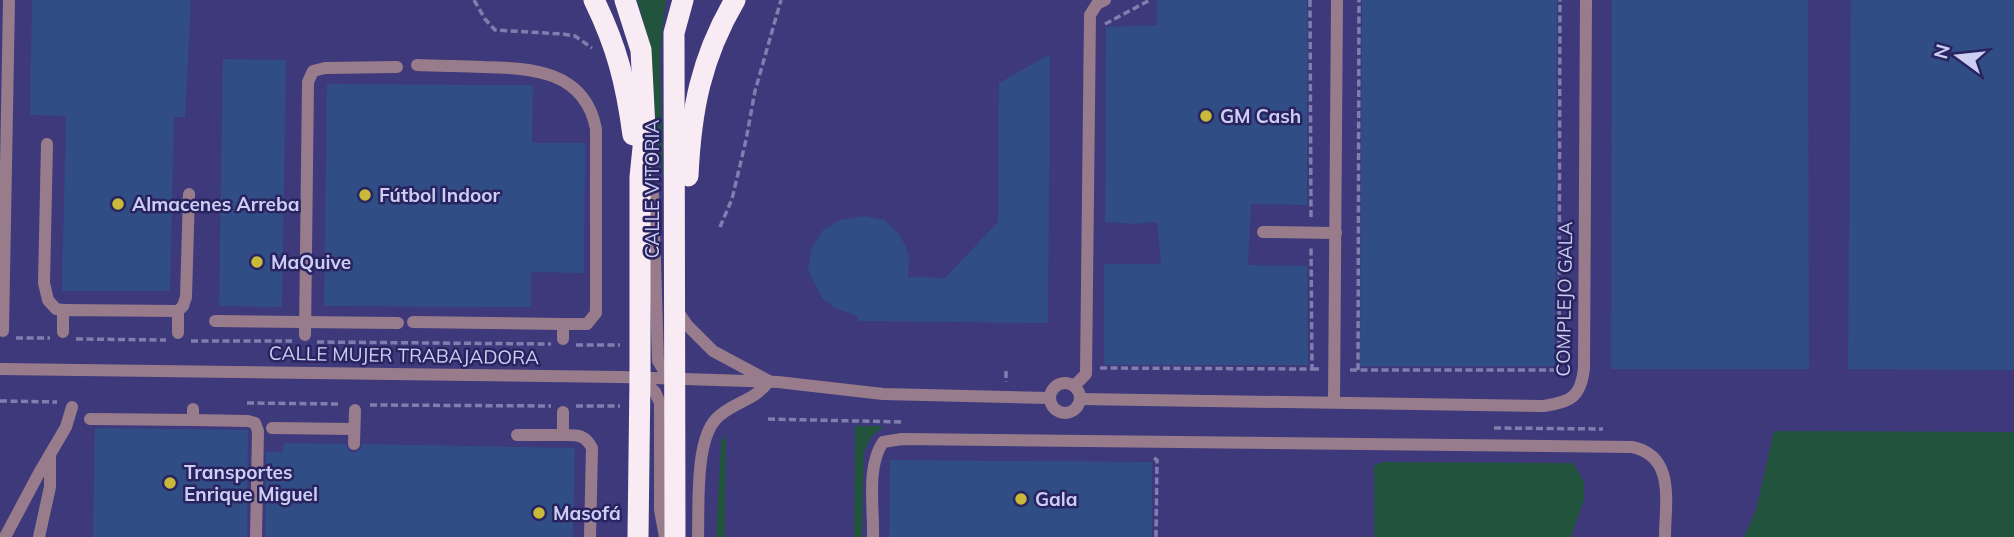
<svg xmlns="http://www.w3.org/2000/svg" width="2014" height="537" font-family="Mulish,sans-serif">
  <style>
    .built { fill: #3e397b }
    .green { fill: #21533d }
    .building { fill: #304d86 }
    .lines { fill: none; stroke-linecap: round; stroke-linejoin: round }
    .path { stroke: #7f7eaf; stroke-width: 3.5; stroke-dasharray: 7 3.5; stroke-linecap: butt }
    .minor { stroke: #987c8c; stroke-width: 12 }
    .highway { stroke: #f9ebf3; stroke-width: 21 }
    .poi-dot { fill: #c9ba3a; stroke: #29245f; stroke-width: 2.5 }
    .labels { text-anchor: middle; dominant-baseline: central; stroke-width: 5; stroke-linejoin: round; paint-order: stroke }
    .poi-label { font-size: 19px; font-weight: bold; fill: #cccef3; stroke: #29245f; text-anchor: start }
    .street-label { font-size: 19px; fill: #cccef3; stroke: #29245f }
  </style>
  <rect width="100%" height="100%" fill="#322f6b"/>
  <rect class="built" x="0" y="0" width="2014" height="537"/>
  <g class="green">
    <path d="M637,0H666L660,54L663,178C652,119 656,56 637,0Z"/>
    <polygon points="855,426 884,426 871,437 864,452 862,537 854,537"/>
    <polygon points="1774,431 2014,432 2014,537 1744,537 1756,510"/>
    <polygon points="726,434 725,537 716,537 721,442"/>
    <polygon points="1382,462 1573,463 1584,482 1584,500 1571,537 1374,537 1374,466"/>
  </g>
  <g class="building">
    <polygon points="32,0 191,0 185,117 174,117 170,291 62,291 66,116 30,115"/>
    <polygon points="1157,0 1307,0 1307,205 1251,204 1248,265 1307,266 1308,365 1104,365 1104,264 1161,264 1157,222 1134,224 1105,222 1106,27 1157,25"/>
    <polygon points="1362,0 1557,0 1555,366 1360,366"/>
    <polygon points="1612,0 1808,0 1809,369 1611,369"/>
    <polygon points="1851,0 2014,0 2014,370 1848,369"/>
    <polygon points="1050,54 1048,323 858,321 858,316 835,308 822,298 808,270 811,250 823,230 840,220 865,216 884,220 899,234 905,245 909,257 908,277 945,278 998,222 999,83"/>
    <polygon points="223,59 286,60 282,307 219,306"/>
    <polygon points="327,84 533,85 532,143 585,143 584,273 531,272 531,307 324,306"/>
    <polygon points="95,428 248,430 247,537 93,537"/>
    <polygon points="284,443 345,444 349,451 354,453 361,449 363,444 575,448 573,537 265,537 266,452 283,452"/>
    <polygon points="890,460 1152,462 1152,537 889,537"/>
  </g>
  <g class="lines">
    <g class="path">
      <polyline points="474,0 485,19 495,30 563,34 575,36 592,48"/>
      <polyline points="1310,0 1311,218"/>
      <polyline points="1105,24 1150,0"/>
      <polyline points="720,227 732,199 746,140 755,91 781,0"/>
      <polyline points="16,338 50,338"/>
      <polyline points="76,339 166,340"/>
      <polyline points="191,341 292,341"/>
      <polyline points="317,342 551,344"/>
      <polyline points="576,345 620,345"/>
      <polyline points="1100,368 1312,369 1311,247"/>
      <polyline points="1312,369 1321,369"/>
      <polyline points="1350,370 1559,370 1560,0"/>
      <polyline points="1358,370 1359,0"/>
      <polyline points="1006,371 1006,382"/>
      <polyline points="0,401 57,402"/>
      <polyline points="247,403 341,404"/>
      <polyline points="370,405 551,406"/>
      <polyline points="576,406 620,406"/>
      <polyline points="768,419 902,422"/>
      <polyline points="1494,428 1603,429"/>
      <polyline points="1154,458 1157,460 1156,537"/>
    </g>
    <g class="minor">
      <path d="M417,65C439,66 461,66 483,67C533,68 585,71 596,129V313L587,324H563V339"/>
      <polyline points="47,144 44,283 48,300 56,309 63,310"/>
      <polyline points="641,178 653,195 658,361 663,369 676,379"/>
      <polyline points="1263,232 1336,233"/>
      <polyline points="677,310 687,325 713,351 769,381"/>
      <polyline points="178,311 183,306 186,297 189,194"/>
      <polyline points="215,321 398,323"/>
      <polyline points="413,322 563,324"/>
      <polyline points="3,331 9,0"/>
      <polyline points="63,332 63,310 178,311 178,333"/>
      <polyline points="305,335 308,82 313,71 325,68 397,67"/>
      <polyline points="0,369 620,377 778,382 883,394 1050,398"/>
      <polyline points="640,377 655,392 660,403 660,510 665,537"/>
      <circle cx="1065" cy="398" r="15"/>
      <polyline points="1074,386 1086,374 1090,15 1097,4 1105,0"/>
      <path d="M1080,399L1544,406C1571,402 1581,397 1584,368L1586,0"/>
      <polyline points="1334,402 1337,0"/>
      <path d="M563,412V435C577,435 585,434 592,448L590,537"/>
      <polyline points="90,419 193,420 193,409"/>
      <polyline points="193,420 248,421 255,423 258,431 256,537"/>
      <polyline points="272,428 354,429"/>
      <polyline points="517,435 563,435"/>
      <polyline points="354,444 355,410"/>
      <polyline points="5,537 39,473 66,427 72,407"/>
      <polyline points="39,537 50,487 50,454"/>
      <path d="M698,537C699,507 695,441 716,419C732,402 754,402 769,381"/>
      <path d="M873,537C874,508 866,467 883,442L902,439L1632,447C1676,456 1665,503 1665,537"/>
    </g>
    <g class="highway">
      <path d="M594,0C617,47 626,83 633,135"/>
      <polyline points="625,0 641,50 645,128 640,177 640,377 638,537"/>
      <path d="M688,176C691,110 701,58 735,0"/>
      <polyline points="675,537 674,33 683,0"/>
    </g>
  </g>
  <g class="poi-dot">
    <circle cx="1206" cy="116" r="7"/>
    <circle cx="365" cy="195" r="7"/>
    <circle cx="118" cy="204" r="7"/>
    <circle cx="257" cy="262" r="7"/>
    <circle cx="170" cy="483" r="7"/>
    <circle cx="1021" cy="499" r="7"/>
    <circle cx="539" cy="513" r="7"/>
  </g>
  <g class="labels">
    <g class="poi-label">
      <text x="1220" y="116">GM Cash</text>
      <text x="379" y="195">Fútbol Indoor</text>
      <text x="132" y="204">Almacenes Arreba</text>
      <text x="271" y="262">MaQuive</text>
      <text x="184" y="472">Transportes<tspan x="184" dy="22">Enrique Miguel</tspan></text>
      <text x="1035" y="499">Gala</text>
      <text x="553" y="513">Masofá</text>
    </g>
    <g class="street-label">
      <text transform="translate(652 189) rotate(-90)">CALLE VITORIA</text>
      <text transform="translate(1564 299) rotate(-89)">COMPLEJO GALA</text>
      <text transform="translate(404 355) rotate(1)">CALLE MUJER TRABAJADORA</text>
    </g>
  </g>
  <g transform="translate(1958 56) rotate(285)" stroke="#29245f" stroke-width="5" paint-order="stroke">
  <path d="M0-5L12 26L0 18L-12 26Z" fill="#cccef3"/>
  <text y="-10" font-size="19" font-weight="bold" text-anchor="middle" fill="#cccef3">N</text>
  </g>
</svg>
